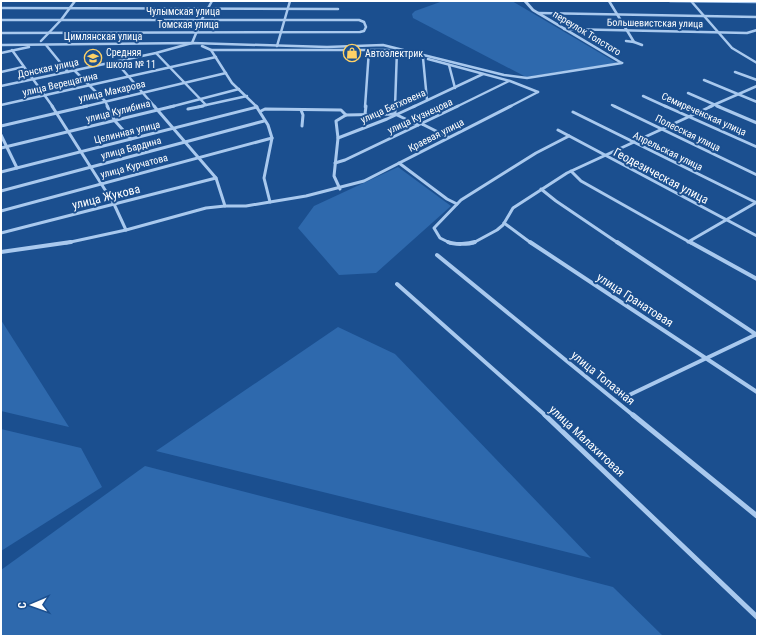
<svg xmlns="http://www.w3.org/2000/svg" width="758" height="637" font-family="'Roboto Condensed',sans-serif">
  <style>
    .green { fill: #2e69ad }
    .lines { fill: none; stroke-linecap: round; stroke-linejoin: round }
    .minor-far3 { stroke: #a9c9ee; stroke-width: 2.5 }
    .minor-far2 { stroke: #a9c9ee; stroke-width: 3 }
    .minor-far1 { stroke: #a9c9ee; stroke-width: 4 }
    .minor { stroke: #a9c9ee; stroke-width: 5 }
    .tertiary { fill: #a9c9ee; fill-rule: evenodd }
    .labels { text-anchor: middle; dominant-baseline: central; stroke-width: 4; stroke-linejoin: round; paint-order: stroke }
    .far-street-label { font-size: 10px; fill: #fff; stroke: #1b4f8f }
    .far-poi-label { font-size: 10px; fill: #fff; stroke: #1b4f8f; text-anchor: start }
    .street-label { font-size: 12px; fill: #fff; stroke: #1b4f8f }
  </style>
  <rect width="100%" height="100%" fill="#1b4f8f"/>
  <g class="green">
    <polygon points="443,1 512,1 617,63 526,77 413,18 412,14 415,11"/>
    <polygon points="398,167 451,206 376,273 339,275 298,228 314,206"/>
    <polygon points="1,320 69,427 1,411"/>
    <polygon points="338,327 395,354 591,558 156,451"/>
    <polygon points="1,429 81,448 102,487 1,551"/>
    <polygon points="145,466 613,587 663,636 1,636 1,570"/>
  </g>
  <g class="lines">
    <g class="minor-far3">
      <polyline points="609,1 634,42 626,41"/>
      <polyline points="670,1 757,2"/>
      <polyline points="691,1 732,48 757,63"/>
      <polyline points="1,8 338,9"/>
      <polyline points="538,13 757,17"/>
      <polyline points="1,20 359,20 364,22 366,27 364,31 360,32 1,33"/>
      <polyline points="564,29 747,33 757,30"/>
      <polyline points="41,41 61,20 75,1"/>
      <polyline points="634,42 642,45"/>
      <polyline points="1,45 192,43 327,47 383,45 504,75 527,78 622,63"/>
      <polyline points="46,45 68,72"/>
      <polyline points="202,46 211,50 232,83 257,107"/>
      <polyline points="277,46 290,1"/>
      <polyline points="12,50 53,107"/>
      <polyline points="211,50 396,50"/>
      <polyline points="1,53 29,47"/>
      <polyline points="156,53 206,105 247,96"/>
      <polyline points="423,58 427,100"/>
      <polyline points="428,59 510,81 538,92"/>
      <polyline points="116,62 155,107"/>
      <polyline points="449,65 455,88"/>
      <polyline points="75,71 105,101 108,107"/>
      <polyline points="1,72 23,67"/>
      <polyline points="735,72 757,80"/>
      <polyline points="704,80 757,102"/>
      <polyline points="1,86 156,53 192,43 202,19 212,1"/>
      <polyline points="688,93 720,107"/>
      <polyline points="643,96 667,107"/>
      <polyline points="1,105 216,57"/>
      <polyline points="612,105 616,107"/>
      <polyline points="83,107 226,73"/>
      <polyline points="170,107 239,89"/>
      <polyline points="198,107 206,105"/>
      <polyline points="365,107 369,50"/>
      <polyline points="395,107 397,50"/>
      <polyline points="413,107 483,74"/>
      <polyline points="456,107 509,81"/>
      <polyline points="509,107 538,92"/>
      <polyline points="709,107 757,86"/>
    </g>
    <g class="minor-far2">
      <polyline points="52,106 114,204 126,230 206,208 225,206"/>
      <polyline points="107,106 115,121 131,139"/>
      <polyline points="154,106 216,178 225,206 246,206 270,202"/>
      <polyline points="256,106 268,125 272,138 264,178 270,202 306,196 364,181 511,106"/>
      <polyline points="614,106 757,175"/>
      <polyline points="665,106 757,147"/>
      <polyline points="717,106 757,123"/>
      <polyline points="188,109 203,106"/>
      <polyline points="301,110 303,115 302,126"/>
      <polyline points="261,111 265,109 341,110 346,115"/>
      <polyline points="573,112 757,203"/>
      <polyline points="365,114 366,106"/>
      <polyline points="395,114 395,106"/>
      <polyline points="422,124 448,137"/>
      <polyline points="1,126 87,106"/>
      <polyline points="558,130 757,236"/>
      <polyline points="1,135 17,168"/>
      <polyline points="338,138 387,119 415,106"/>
      <polyline points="1,148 174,106"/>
      <polyline points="335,163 345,160 458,106"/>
      <polyline points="399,163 447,199 457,204"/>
      <polyline points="571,171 581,181 691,243"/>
      <polyline points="1,172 257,107"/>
      <polyline points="340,189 334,176 338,138 336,121 346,115 395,114 418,125"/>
      <polyline points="541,189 556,201 618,243"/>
      <polyline points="1,191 264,121"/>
      <polyline points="1,211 272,138"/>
      <polyline points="504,223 531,243"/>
      <polyline points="1,233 216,178"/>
      <polyline points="688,242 757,202"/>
      <polyline points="66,243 126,230"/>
      <polyline points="450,243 440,238 434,228 461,200 536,153 569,136"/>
      <polyline points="473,243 497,230 503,225 513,208 567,173 712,106"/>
    </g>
    <g class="minor-far1">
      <path d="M448,242C455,245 469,244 475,242"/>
      <polyline points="530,242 757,392"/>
      <polyline points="617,242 757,335"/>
      <polyline points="690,242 757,279"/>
      <polyline points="1,252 71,242"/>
      <polyline points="437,255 634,416"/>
      <polyline points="397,284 546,416"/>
      <polyline points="625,397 757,334"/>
    </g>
    <g class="minor">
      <polyline points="545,415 757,617"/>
      <polyline points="633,415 757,516"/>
    </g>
    <polygon class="tertiary" points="523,1 527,1 534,9 624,63 621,64 532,11"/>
  </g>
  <defs>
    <symbol id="shop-ring" viewBox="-11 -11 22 22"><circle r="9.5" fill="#1b4f8f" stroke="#ffd166" stroke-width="1.5"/><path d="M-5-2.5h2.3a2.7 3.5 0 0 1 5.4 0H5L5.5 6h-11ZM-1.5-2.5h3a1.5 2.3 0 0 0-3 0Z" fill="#ffd166"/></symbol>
    <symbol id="school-ring" viewBox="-11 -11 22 22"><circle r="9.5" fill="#1b4f8f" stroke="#ffd166" stroke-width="1.5"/><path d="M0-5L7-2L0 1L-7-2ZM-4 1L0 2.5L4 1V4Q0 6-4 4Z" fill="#ffd166"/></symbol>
  </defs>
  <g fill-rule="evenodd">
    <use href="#shop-ring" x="342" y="43" width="20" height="20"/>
    <use href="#school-ring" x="83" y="48" width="20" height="20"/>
  </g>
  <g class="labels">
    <g class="far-street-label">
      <text x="183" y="11">Чулымская улица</text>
      <text transform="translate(655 23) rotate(1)">Большевистская улица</text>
      <text x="188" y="24">Томская улица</text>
      <text transform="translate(587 33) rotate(31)">переулок Толстого</text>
      <text x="103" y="36">Цимлянская улица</text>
      <text transform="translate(48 68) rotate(-12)">Донская улица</text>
      <text transform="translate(60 84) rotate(-13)">улица Верещагина</text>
      <text transform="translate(112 91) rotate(-13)">улица Макарова</text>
      <text transform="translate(393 106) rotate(-24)">улица Бетховена</text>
      <text transform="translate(118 111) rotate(-14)">улица Кулибина</text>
      <text transform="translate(704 114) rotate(24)">Семиреченская улица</text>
      <text transform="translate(420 116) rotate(-25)">улица Кузнецова</text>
      <text transform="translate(127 132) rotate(-14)">Целинная улица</text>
      <text transform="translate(688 133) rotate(26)">Полесская улица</text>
      <text transform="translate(436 135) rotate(-27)">Краевая улица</text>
      <text transform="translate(131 148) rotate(-15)">улица Бардина</text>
      <text transform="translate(668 151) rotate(26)">Апрельская улица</text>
      <text transform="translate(134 166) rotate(-15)">улица Курчатова</text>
    </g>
    <g class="far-poi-label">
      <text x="106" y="52">Средняя<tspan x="106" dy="12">школа № 11</tspan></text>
      <text x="365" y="53">Автоэлектрик</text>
    </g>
    <g class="street-label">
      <text transform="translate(661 176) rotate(28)">Геодезическая улица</text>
      <text transform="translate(106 197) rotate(-14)">улица Жукова</text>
      <text transform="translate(635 300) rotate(33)">улица Гранатовая</text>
      <text transform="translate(603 378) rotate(39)">улица Топазная</text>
      <text transform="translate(587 441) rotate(43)">улица Малахитовая</text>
    </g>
  </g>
  <rect width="758" height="637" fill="none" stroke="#ffffff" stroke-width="4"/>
  <g transform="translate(32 605) rotate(268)" stroke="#1b4f8f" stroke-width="3" paint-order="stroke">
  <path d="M0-3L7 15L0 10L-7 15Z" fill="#ffffff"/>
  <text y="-6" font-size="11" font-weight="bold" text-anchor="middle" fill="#ffffff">С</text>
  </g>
</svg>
